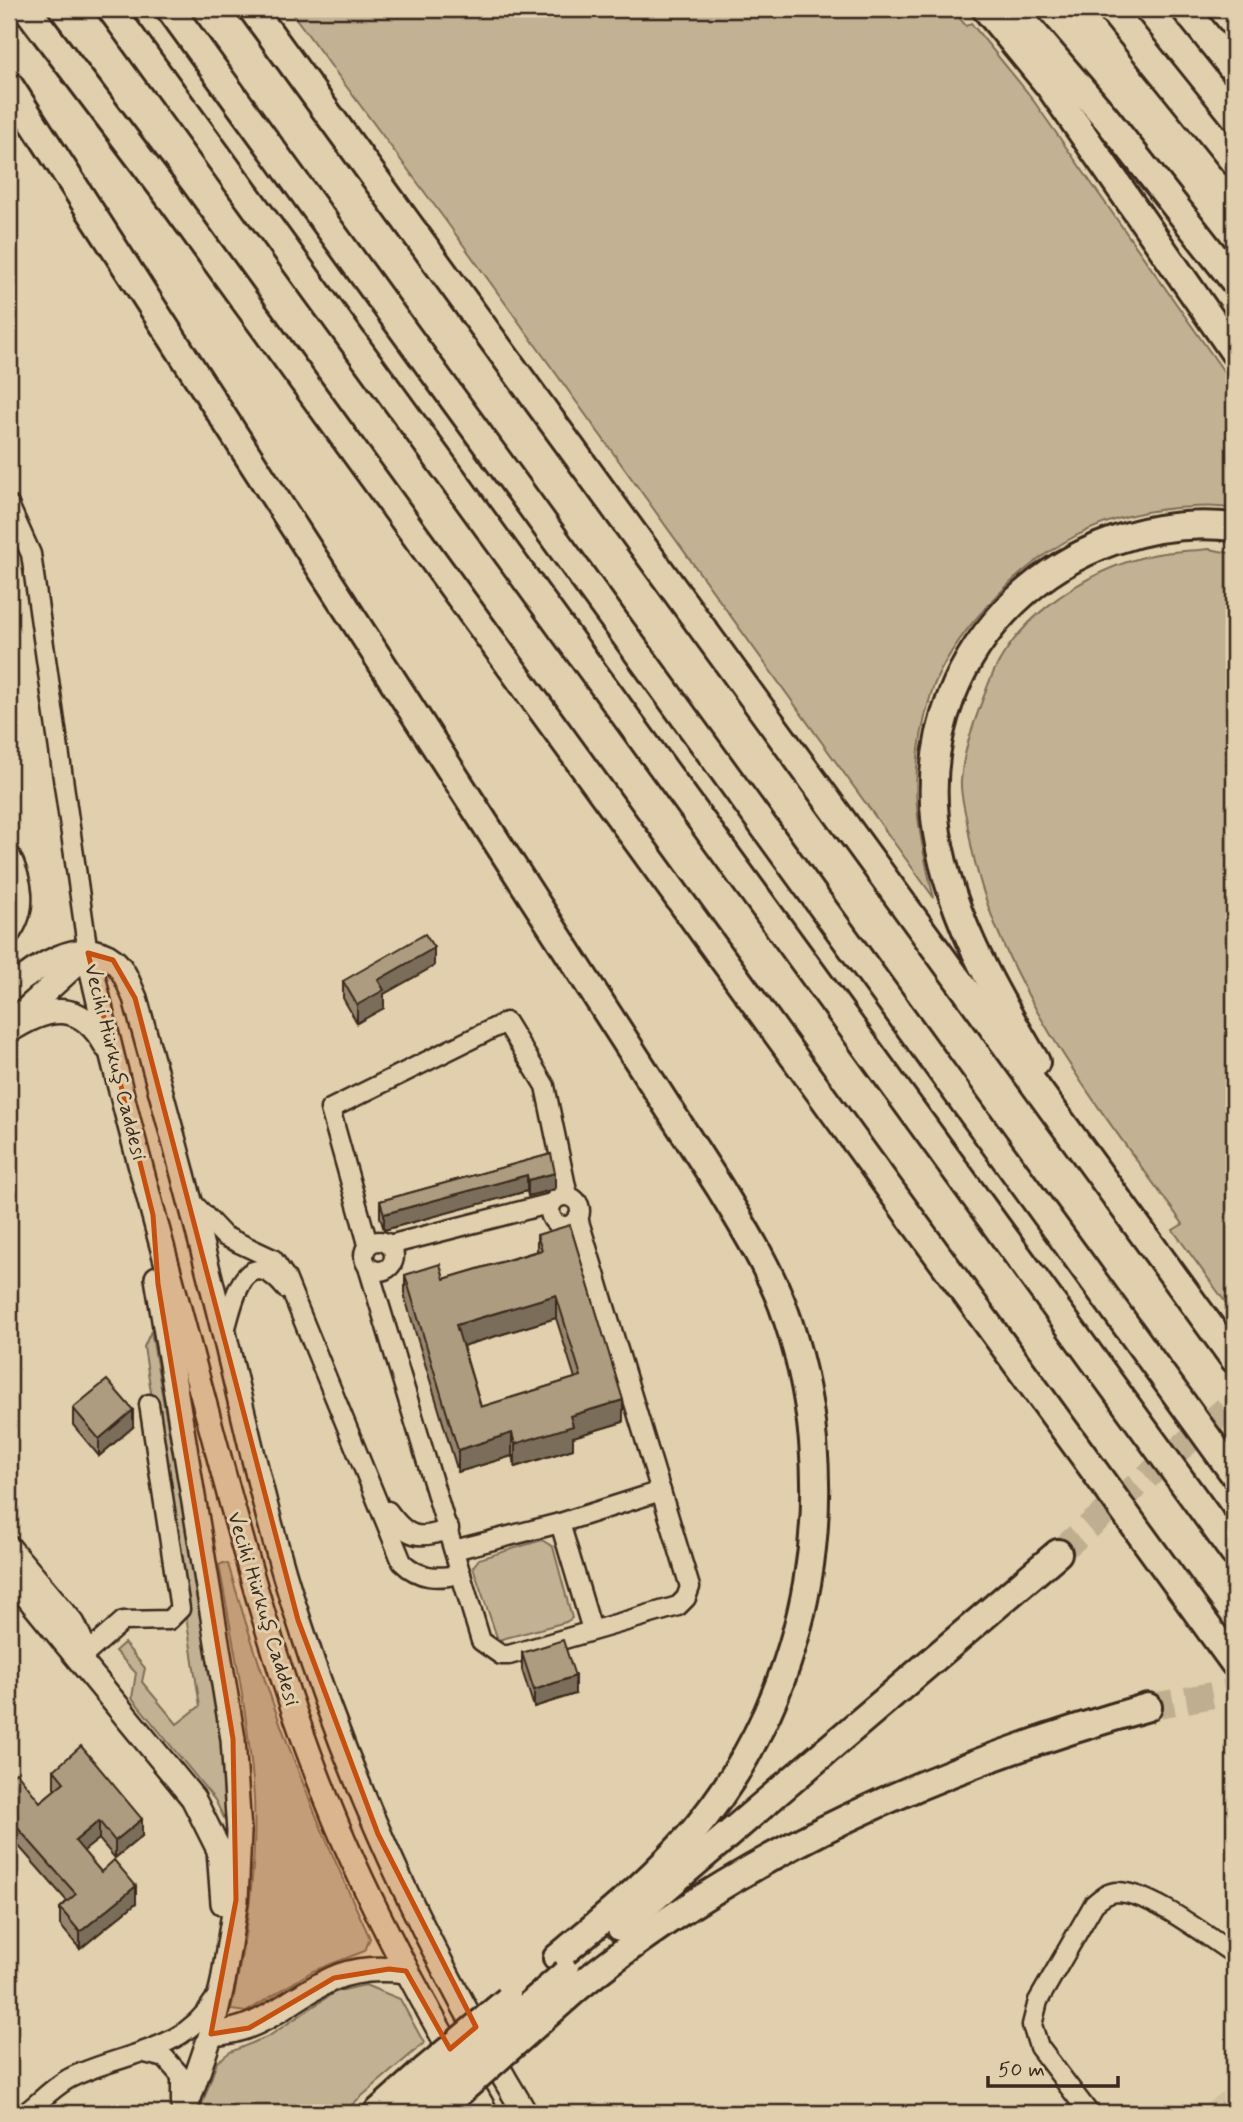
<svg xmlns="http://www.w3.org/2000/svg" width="1243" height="2122" font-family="Mynerve,sans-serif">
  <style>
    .industrial { fill: url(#industrial-furrows) }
    .green { fill: #c3b193; stroke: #7f6e58; stroke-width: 2 }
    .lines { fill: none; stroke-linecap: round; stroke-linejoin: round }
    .highway-tunnel { stroke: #c0ae90; stroke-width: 26; stroke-dasharray: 26 13; stroke-linecap: butt }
    .minor-casing { stroke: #3b2a1e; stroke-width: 23 }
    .major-casing { stroke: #3b2a1e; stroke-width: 28 }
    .highway-casing { stroke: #3b2a1e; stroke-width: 32 }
    .minor { stroke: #e1cfad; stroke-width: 18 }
    .major { stroke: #e1cfad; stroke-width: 23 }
    .highway { stroke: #e1cfad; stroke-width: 26 }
    .highway-bridge-casing { stroke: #3b2a1e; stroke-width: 32; stroke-linecap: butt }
    .highway-bridge { stroke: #e1cfad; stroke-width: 26 }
    .wall { fill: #96866e; stroke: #3b2a1e; stroke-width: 2; fill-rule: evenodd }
    .shaded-wall { fill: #7a6d5a; stroke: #3b2a1e; stroke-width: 2 }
    .building { fill: #ae9c80; stroke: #3b2a1e; stroke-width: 2; fill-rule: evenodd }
    .marked { fill: #c55010; fill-opacity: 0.2; stroke: #c55010; stroke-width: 5; stroke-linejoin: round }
    .labels { text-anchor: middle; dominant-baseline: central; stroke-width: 6; stroke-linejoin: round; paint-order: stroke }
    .street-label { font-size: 21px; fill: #3b2a1e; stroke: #e1cfad }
  </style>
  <defs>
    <pattern id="industrial-furrows" width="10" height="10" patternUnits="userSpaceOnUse" patternTransform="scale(1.75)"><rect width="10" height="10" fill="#d2c0a0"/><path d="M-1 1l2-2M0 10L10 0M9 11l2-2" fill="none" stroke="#b5a589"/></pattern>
  </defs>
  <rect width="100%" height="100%" fill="#e1cfad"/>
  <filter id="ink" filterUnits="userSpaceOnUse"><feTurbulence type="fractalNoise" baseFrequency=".0143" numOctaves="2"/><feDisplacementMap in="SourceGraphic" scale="14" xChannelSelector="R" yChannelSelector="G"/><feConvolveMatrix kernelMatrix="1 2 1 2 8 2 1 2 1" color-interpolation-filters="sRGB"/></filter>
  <g filter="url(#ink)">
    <polygon class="industrial" points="1234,2084 1234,2113 1194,2113"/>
    <g class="green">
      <path d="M289,9H952L966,26L971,23L1028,93L1234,386V509C1214,505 1196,507 1176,508C1090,515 1029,556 974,621C957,642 939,667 931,694C908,773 914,819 934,898L446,221Z"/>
      <path d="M1210,549L1234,554V1314L1173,1230L1183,1224C1098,1106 991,975 968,828C966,813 960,796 961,781C963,748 977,715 988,685C1013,619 1085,570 1152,555C1170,551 1191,551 1210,549Z"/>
      <polygon points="151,1331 208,1652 222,1742 227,1824 215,1800 132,1698 136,1673 115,1651 124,1643 145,1668 142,1682 177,1724 200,1706 144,1347"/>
      <polygon points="542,1540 553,1547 572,1618 566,1622 498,1640 473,1567 479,1559"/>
      <path d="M223,1563L228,1564C265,1692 313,1817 370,1938L365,1951L313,1971L246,2012L231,2010C247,1935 259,1858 253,1782C247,1709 232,1637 219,1565Z"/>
      <polygon points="365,1985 400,1999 424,2043 342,2113 199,2113 217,2062 230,2052 269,2036 335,1992"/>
    </g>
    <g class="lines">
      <g class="highway-tunnel">
        <polyline points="1058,1553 1234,1402"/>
        <polyline points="1148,1707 1234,1691"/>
      </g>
      <defs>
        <g id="minor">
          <polyline points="9,505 31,554 88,953"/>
          <path d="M9,852C23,880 30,909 9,936"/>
          <circle cx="565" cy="1211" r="15"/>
          <path d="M193,1203L224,1236L273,1259L286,1278L402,1562C419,1579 438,1579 461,1574"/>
          <circle cx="379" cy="1256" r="15"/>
          <polyline points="368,1244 330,1109 506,1022 545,1086 568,1196"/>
          <polyline points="389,1245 552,1203"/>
          <polyline points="368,1267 481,1641 501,1655 509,1655 678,1606 686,1598 690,1587 578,1218"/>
          <path d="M224,1335C233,1303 244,1238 286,1289"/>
          <path d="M388,1511C407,1537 418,1541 449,1529"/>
          <polyline points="560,1523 592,1630"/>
          <polyline points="454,1550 560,1523 661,1491"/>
          <polyline points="80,1659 123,1621 169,1620 180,1609 149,1404"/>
          <polyline points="145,2053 165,2058 181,2076 181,2108"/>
          <path d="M25,2113C40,2102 55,2085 72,2077C124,2052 183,2053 215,1999"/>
          <path d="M1089,2113L1039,2047L1032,2025L1038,2001L1094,1904C1101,1898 1108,1892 1118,1892C1154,1894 1203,1934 1234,1954"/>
        </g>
        <g id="major">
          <path d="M88,953C119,1094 159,1233 196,1372C238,1526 276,1680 338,1827C380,1926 433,2020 486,2113"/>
          <path d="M9,990C33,969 81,935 113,960C125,970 129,985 135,998C166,1110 196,1221 224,1333C247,1429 268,1527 299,1621C354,1794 431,1958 525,2113"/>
          <polyline points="18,1017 88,953"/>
          <path d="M9,1031C49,1005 81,1000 107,1047"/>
          <polyline points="157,1278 233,1739 239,1832 236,1900 223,1982 211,2034 184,2113"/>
          <polyline points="9,1548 73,1624 80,1639 80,1656"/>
          <polyline points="9,1574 193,1798 219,1850 223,1903"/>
          <path d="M211,2034C264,2031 287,1999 332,1979C356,1968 381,1968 406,1971"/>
        </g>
        <g id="highway">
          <polyline points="27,9 173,202 1234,1663"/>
          <polyline points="111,9 1234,1553"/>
          <polyline points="170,9 1234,1474"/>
          <polyline points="252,9 1234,1359"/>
          <polyline points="986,9 1050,87 1234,352"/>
          <polyline points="1013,9 1106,118 1234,281"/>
          <polyline points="1111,9 1234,162"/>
          <polyline points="1185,9 1234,70"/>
          <path d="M9,85L720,1188C743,1226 766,1263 782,1304C848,1481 814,1687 693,1832C653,1879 604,1918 557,1958"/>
          <path d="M1036,1062C992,988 944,905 935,818C918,646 1066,509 1234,527"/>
          <polyline points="620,1927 1058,1553"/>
          <path d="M576,1989C744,1851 940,1766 1148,1707"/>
          <polyline points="377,2113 425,2070"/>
          <polyline points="404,2113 435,2087"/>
        </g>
      </defs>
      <use href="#minor" class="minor-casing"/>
      <use href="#major" class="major-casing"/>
      <use href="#highway" class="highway-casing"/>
      <use href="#minor" class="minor"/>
      <use href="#major" class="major"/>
      <use href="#highway" class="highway"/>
      <defs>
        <g id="highway-bridge">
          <polyline points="425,2070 508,2000"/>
          <polyline points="435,2087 566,1973"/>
          <polyline points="446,2104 576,1989"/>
        </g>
      </defs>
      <use href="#highway-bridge" class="highway-bridge-casing"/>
      <use href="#highway-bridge" class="highway-bridge"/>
    </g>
    <g class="wall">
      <polygon points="434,966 384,994 384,1008 357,1023 343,998 343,981"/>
      <polygon points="551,1154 555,1189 528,1196 527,1191 384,1230 380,1217 380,1201"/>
      <path d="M537,1235L623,1422L573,1437V1449L515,1467L512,1456L458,1472L405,1298V1275L444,1279L537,1251ZM556,1318L575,1378L481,1407L463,1346Z"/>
      <polygon points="73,1408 133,1427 99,1456 73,1425"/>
      <polygon points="522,1653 575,1694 534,1707 522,1670"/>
      <polygon points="54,1770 142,1836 115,1858 99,1839 83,1851 101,1872 136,1903 80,1949 60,1925 60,1908 67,1901 9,1835 9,1771 40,1802 56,1789 54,1787"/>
    </g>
    <g class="shaded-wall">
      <polygon points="434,948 434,966 384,994 384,1008 357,1023 357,1005 378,980"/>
      <polygon points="555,1173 555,1189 528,1196 528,1180"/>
      <polygon points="527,1175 527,1191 384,1230 384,1214"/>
      <polygon points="556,1295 556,1318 456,1348 456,1325"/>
      <polygon points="623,1400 623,1422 573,1437 573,1449 515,1467 515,1444 570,1416"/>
      <polygon points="133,1410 133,1427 99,1456 99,1439"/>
      <polygon points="512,1433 512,1456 458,1472 458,1450"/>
      <polygon points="575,1676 575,1694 534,1707 534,1690"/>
      <polygon points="142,1819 142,1836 115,1858 115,1841"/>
      <polygon points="99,1821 99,1839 75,1858 75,1841"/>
      <polygon points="136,1886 136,1903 80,1949 80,1932"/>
    </g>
    <g class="building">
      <polygon points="9,872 10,896 9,898"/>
      <polygon points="425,934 434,948 378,980 384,990 357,1005 343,981"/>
      <polygon points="551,1154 555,1173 528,1180 527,1175 384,1214 380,1201"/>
      <path d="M570,1225L623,1400L570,1416L573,1426L515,1444L512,1433L458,1450L405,1275L440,1264L444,1279L542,1250L537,1235ZM556,1295L581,1376L481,1407L456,1325Z"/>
      <polygon points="107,1380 133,1410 99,1439 73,1408"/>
      <polygon points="563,1640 575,1676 534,1690 522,1653"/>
      <polygon points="81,1746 142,1819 115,1841 99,1821 75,1841 101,1872 114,1860 136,1886 80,1932 60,1908 76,1894 9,1818 9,1771 12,1775 16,1772 40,1802 64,1782 54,1770"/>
      <polygon points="1234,2100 1234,2113 1216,2113"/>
    </g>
  </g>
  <path class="marked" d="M88,953L113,960L135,998L298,1620L378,1834L476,2027L450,2049L406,1971L389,1969L334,1978L249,2028L211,2034L236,1900L233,1739L158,1284L153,1215Z"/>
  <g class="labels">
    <g class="street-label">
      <text transform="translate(115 1062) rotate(76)">Vecihi Hürkuş Caddesi</text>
      <text transform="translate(263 1609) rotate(73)">Vecihi Hürkuş Caddesi</text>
    </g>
  </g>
  <rect width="1243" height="2122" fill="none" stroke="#e1cfad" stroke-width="35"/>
  <rect x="18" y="18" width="1208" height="2087" fill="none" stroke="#3b2a1e" stroke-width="2.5" filter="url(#ink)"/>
  <path d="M988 2076v10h130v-10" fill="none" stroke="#3b2a1e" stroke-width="3.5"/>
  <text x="998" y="2076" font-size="21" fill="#3b2a1e" stroke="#e1cfad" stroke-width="5" paint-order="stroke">50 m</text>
</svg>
